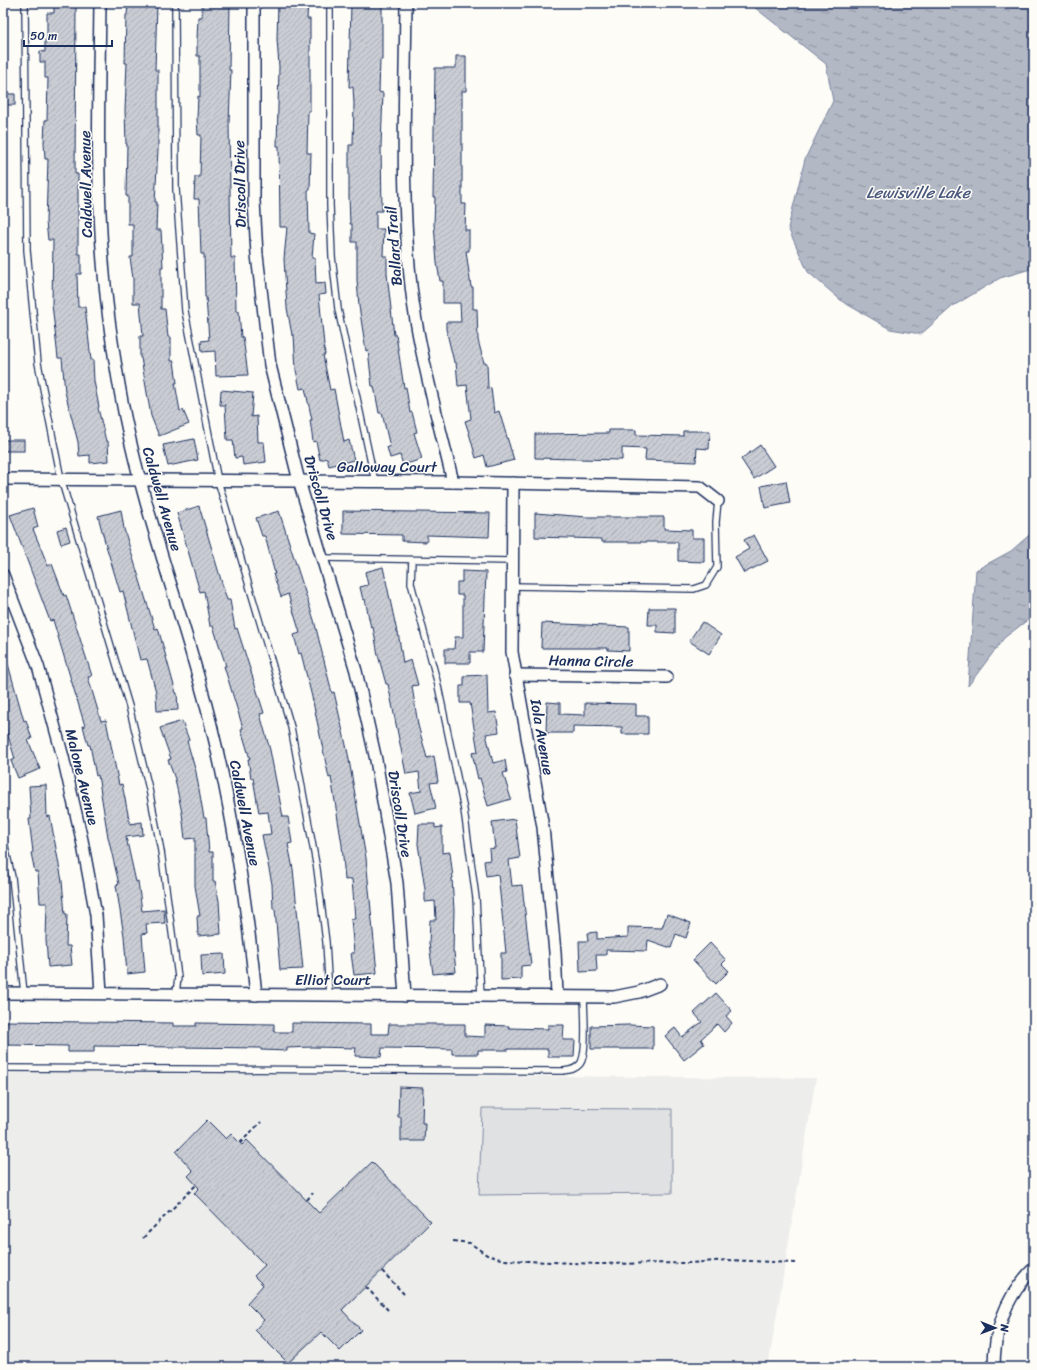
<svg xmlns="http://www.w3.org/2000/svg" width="1037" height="1370" font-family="Sriracha,sans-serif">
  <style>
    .built { fill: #edeeec }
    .grass { fill: #e0e1e3; stroke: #7e88a0 }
    .water { fill: url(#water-ripples); stroke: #76819c }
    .building { fill: url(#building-hatch); stroke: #1b2f5e }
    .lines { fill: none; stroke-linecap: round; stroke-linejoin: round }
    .lane-casing { stroke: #1b2f5e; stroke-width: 8 }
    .street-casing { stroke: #1b2f5e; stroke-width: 14 }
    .path { stroke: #1b2f5e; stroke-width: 2; stroke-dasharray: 4 3; stroke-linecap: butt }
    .lane { stroke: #fdfcf7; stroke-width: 5.5 }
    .street { stroke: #fdfcf7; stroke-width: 11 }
    .labels { text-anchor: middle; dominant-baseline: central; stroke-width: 3; stroke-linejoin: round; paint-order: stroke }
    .street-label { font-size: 15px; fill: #1b2f5e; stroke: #fdfcf7 }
    .water-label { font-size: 16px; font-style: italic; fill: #49587d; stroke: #fdfcf7 }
  </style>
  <defs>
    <pattern id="water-ripples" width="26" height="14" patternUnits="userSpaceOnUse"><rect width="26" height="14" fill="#b3b8c5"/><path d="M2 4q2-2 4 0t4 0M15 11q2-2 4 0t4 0" fill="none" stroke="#9196a3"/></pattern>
    <pattern id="building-hatch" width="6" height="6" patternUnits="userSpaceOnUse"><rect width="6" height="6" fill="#c9ccd3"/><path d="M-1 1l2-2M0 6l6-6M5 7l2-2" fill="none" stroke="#acb0b8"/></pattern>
  </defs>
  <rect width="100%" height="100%" fill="#fdfcf7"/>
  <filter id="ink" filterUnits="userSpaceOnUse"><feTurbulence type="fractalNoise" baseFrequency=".025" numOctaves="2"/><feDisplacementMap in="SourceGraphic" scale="8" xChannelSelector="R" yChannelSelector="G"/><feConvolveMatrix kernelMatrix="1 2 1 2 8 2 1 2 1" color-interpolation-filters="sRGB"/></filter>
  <g filter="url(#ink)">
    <polygon class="built" points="3,1072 816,1078 768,1367 3,1367"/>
    <polygon class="grass" points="482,1108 672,1109 672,1193 479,1195"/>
    <g class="water">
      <polygon points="749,3 1034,3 1034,268 1000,278 953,306 921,334 890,329 843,302 808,272 788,228 805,159 833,101 826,64"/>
      <polygon points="1034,531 1034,615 1004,638 968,686 976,570 1011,551"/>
    </g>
    <g class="building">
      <polygon points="54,3 76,3 75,174 78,174 78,254 81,254 81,274 77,274 78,307 85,307 91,360 93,360 94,381 99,407 98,408 106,441 108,441 109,461 90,463 90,455 79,456 78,442 65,392 62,358 58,358 52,304 53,240 48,240 46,222 48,159 45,159 44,142 45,120 47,120 48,78 45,78 45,62 40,62 40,51 45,52 45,40 47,40 47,13 54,13"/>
      <polygon points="128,3 157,3 155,70 158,70 158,150 155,202 157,202 156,230 161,230 163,267 161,267 161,309 165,309 168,337 171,337 171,361 174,361 177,383 175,383 180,411 183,410 189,424 159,436 151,416 141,358 140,358 140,336 143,336 140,303 133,303 133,279 130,257 133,257 133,224 128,224 128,196 126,196 127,144 126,144 125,110 127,63 125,63 126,15 127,15"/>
      <polygon points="202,3 230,3 229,70 231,70 229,123 231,258 235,258 236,311 239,311 241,337 243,337 248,375 216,376 215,351 202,352 201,341 209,340 206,297 205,297 204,254 201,254 199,199 194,199 195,177 200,177 201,135 198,135 197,118 198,96 200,97 200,56 197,56 197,39 198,17 202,17"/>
      <polygon points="278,3 308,3 307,19 310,19 310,111 308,111 307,153 311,153 310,190 308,190 309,233 314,234 312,258 315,258 316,284 325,283 326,294 319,295 325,355 323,355 330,390 334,389 344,442 349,440 354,460 329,466 327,458 320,460 316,441 313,442 310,420 312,420 305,388 300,389 296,370 294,335 292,335 287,308 284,259 287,227 280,227 279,146 277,146 279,67 277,39"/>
      <polygon points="351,3 382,3 382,60 380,60 379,92 383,93 381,146 382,211 376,211 376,229 384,229 383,256 387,256 387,274 394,335 396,335 404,388 406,387 410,413 412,412 417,432 414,433 422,459 403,465 400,455 390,458 387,447 390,447 382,413 379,413 374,386 372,386 368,350 366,351 359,306 357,280 357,242 352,242 352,224 350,224 349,196 349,145 353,145 354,104 353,87 349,87"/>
      <polygon points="456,56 466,56 466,91 462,91 462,204 466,204 465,230 469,230 469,251 466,251 471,287 473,287 473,309 477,309 478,340 484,363 487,363 488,389 491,388 494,413 499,411 514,460 487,467 484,455 476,458 469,433 465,421 471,419 467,385 458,386 456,362 454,362 446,329 446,322 461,322 460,303 443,303 443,281 440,281 437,263 434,224 435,197 433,197 435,68 456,68"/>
      <rect x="3" y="94" width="12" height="11"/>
      <polygon points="221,390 253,393 251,417 257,416 258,442 264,442 266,462 243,465 242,457 235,458 233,440 227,440 225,405 220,405"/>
      <polygon points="609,430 636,430 636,435 683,436 683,431 710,431 709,449 697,448 696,462 645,460 646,449 622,448 622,460 535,458 535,434 609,433"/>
      <polygon points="194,439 198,460 168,466 163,445"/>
      <rect x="3" y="440" width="21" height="11"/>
      <polygon points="760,445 774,466 754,479 741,459"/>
      <polygon points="786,481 790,503 765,508 761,486"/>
      <polygon points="199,506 227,600 230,600 235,629 237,628 264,713 260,714 270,750 283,817 288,817 292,843 288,844 293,869 303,969 280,970 275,909 273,909 272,884 262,835 271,834 268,812 259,813 253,778 251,778 248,759 250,759 241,729 243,728 224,666 226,666 213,626 210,626 204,591 200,592 177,513"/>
      <polygon points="33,508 38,527 33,529 48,566 52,564 64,596 66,595 92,676 88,677 101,721 106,720 119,785 122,784 130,824 142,822 143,835 126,837 136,882 138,881 142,911 164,909 165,923 146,924 147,933 142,934 145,972 127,974 124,936 116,885 119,884 108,837 98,775 96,776 90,745 88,745 83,726 85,726 53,620 50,621 10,515"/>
      <polygon points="121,510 124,529 155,629 158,628 176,693 177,693 178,710 157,711 156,692 147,659 140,660 123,591 120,592 105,542 98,516"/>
      <polygon points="279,511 314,620 332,693 334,692 348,754 366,858 377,973 354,975 351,953 354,953 351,919 355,919 352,879 345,880 342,845 331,777 329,778 312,697 301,653 299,654 294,635 300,633 288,594 281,597 273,574 275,574 265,536 262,536 256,518"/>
      <polygon points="343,511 490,513 489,537 427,535 427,542 402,541 402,535 343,534"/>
      <polygon points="535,513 587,517 664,517 664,529 692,530 692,538 704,538 704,562 678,561 678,542 602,542 602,539 535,537"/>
      <polygon points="66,527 70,541 61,544 57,530"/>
      <polygon points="754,535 768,561 744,573 735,557 749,549 744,540"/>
      <polygon points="383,567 397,632 398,632 403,663 411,660 418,685 412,686 418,725 427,758 434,756 438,782 430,783 436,808 415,813 410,793 421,791 419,772 406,774 388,684 386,684 378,655 373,627 371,628 365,599 363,600 360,587 368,585 365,572"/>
      <polygon points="462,571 486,572 483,652 470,652 470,663 445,663 445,649 454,649 455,637 463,637 463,595 457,595 457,582 462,582"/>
      <polygon points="649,608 675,608 675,633 657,632 657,625 648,625"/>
      <polygon points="702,622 721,635 709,654 689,641"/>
      <polygon points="542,623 629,627 629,651 608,650 608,648 541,648"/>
      <polygon points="6,657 24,721 26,720 32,739 28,740 40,769 18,778 11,761 15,759 3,719 3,658"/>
      <polygon points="487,675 488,713 496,712 499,732 486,734 493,763 505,760 507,772 503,773 511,799 488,806 480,778 478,779 472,753 478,752 470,703 460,703 460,686 464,686 464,676"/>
      <polygon points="547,702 560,703 560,714 585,715 585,703 636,704 636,716 648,716 648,734 622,734 622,727 573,726 573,733 546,733"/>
      <polygon points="182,721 189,740 187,741 196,772 204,818 206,818 209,852 213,852 213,882 215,881 219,901 221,934 198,936 197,916 200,916 195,886 195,838 185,839 182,813 175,779 168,760 171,759 160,728"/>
      <polygon points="46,785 47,817 50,816 62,881 65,914 67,914 66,946 70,946 72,965 48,967 46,940 47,903 40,903 38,872 35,872 31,853 33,852 29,819 31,819 29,786"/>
      <polygon points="515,819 520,858 509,860 512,886 522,885 531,965 521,966 521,979 501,980 501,953 506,953 498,874 486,876 484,861 490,860 489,849 495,848 492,822"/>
      <polygon points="419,824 435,824 435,828 442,827 442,853 450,852 453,878 452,878 454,910 453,952 454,952 456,972 433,974 429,943 430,920 436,920 435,901 425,902 425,889 418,844"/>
      <polygon points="667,914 691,923 686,938 676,934 671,948 648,940 647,951 606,950 606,955 596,955 597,971 580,972 579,941 588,941 587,933 597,932 597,939 628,937 628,927 662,928"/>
      <polygon points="710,943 726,960 722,964 729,971 716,984 693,960"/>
      <polygon points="224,954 225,974 202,976 201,955"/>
      <polygon points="716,993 732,1011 726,1016 732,1023 724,1032 717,1024 701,1039 704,1044 684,1060 665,1036 675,1028 682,1037 702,1022 694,1013"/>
      <polygon points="4,1021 173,1023 173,1026 196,1026 196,1023 274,1024 274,1032 292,1032 292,1023 371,1024 371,1034 388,1034 389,1024 465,1024 465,1036 485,1037 485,1025 509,1026 509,1028 548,1029 548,1025 564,1025 563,1040 575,1040 574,1057 548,1057 548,1049 508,1049 508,1050 478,1050 478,1054 452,1054 452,1049 382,1048 381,1057 355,1056 356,1048 312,1047 287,1048 287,1051 261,1050 261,1048 94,1046 94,1052 68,1052 68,1046 4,1045"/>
      <polygon points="629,1025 653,1026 653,1049 591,1049 591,1026"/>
      <polygon points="399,1087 423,1088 422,1123 425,1123 424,1141 401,1141 401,1117 398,1117"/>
      <polygon points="207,1120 226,1139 231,1134 242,1145 247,1140 319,1213 372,1162 431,1222 342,1310 361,1330 340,1351 321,1332 288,1363 255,1330 264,1320 247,1303 263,1285 254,1276 265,1265 194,1193 199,1188 188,1176 193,1171 176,1152"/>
    </g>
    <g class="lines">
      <defs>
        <g id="lane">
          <polyline points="25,3 27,250 38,363 61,479 129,706 149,789 161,851 178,977 176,994"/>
          <polyline points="175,3 176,189 185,311 218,481 291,727 317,869 326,942 329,995"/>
          <polyline points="330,3 330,205 332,256 338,309 375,482"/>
          <polyline points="323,558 512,561"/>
          <polyline points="412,560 411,583 437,681 464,810 476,898 481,996"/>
          <polyline points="511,586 694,589 706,585 717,567 716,522 718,501"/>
          <polyline points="3,838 12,877 24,993"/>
          <path d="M3,1068L563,1071C569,1070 575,1070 580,1064C588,1054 584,1011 584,996"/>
        </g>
        <g id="street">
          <path d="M100,3C99,89 96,176 103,262C107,314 115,366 125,417C143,505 174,590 198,676C228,781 245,886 256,995"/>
          <polyline points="254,3 254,201 257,255 270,365 299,481 356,671 376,760 397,883 405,996"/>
          <path d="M406,3C405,102 400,204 413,302C422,363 439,423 453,482"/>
          <polyline points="3,479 453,482 700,487 718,501"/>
          <polyline points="513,483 512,652 543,827 555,952 557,995"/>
          <polyline points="3,575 38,666 63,757 82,840 96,915 101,993"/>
          <polyline points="515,675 667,677"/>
          <polyline points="3,993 614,997 639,992 660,984"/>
          <path d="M994,1367C994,1329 1007,1295 1034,1268"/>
        </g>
      </defs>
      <use href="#lane" class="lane-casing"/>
      <use href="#street" class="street-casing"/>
      <g class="path">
        <polyline points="240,1143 261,1122"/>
        <polyline points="307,1200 313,1193"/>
        <polyline points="143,1238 196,1185"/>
        <polyline points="453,1241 470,1243 487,1255 504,1260 597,1264 690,1263 728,1260 795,1263"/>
        <polyline points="382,1271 404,1294"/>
        <polyline points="366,1287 388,1310"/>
        <polyline points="288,1367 288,1363"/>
      </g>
      <use href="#lane" class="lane"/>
      <use href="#street" class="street"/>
    </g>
  </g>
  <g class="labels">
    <g class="street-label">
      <text transform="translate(86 184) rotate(-91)">Caldwell Avenue</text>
      <text transform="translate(240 184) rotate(-91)">Driscoll Drive</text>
      <text transform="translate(394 246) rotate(-94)">Ballard Trail</text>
      <text x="387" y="467">Galloway Court</text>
      <text transform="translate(321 498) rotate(74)">Driscoll Drive</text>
      <text transform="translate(162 499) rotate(74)">Caldwell Avenue</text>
      <text transform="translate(591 661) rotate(1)">Hanna Circle</text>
      <text transform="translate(542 737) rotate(80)">Iola Avenue</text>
      <text transform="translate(82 777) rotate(76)">Malone Avenue</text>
      <text transform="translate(245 813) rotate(79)">Caldwell Avenue</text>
      <text transform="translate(400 814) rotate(81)">Driscoll Drive</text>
      <text x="333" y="980">Elliot Court</text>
    </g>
    <g class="water-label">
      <text x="918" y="192">Lewisville Lake</text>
    </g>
  </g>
  <rect width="1037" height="1370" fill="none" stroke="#fdfcf7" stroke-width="16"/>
  <rect x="8" y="8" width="1021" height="1354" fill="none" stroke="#1b2f5e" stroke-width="1.5" filter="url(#ink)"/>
  <g transform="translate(995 1328) rotate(91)" stroke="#fdfcf7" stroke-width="3" paint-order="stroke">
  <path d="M0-3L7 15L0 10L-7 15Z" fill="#1b2f5e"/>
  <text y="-6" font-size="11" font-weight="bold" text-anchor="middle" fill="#1b2f5e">N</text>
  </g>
  <path d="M24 40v6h88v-6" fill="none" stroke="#1b2f5e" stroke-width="2"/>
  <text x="30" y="40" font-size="12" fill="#1b2f5e" stroke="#fdfcf7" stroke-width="3" paint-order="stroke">50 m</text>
</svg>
